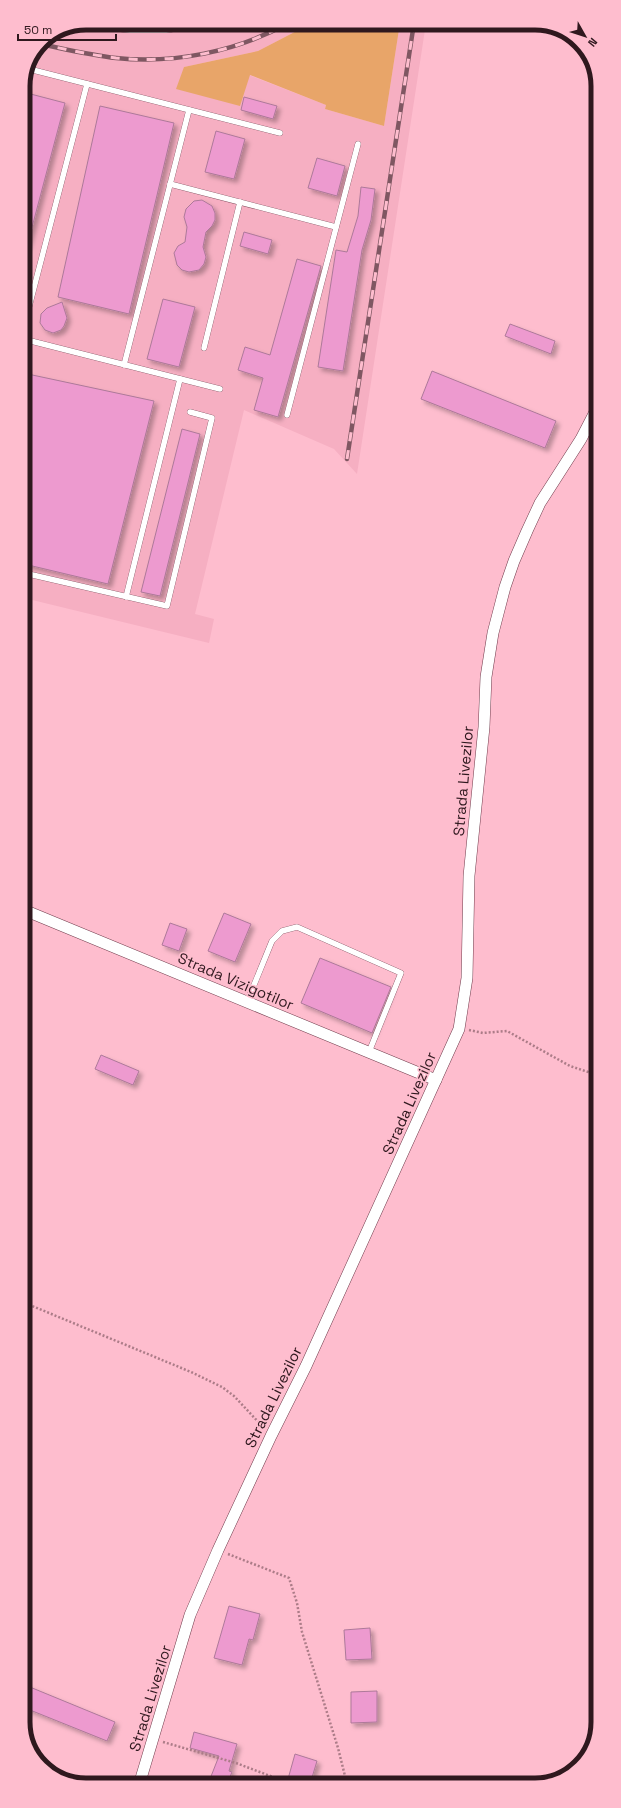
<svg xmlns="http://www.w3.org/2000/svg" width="621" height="1808" font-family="'Space Grotesk',sans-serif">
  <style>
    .built { fill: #f6afc2 }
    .green { fill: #e8a569 }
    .building { fill: #ed9acf; stroke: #ad7999; filter: url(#shadow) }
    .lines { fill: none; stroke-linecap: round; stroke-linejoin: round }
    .service-casing { stroke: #713c4c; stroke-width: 6 }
    .minor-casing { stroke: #713c4c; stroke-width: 12 }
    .path { stroke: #ac7c88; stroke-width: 2.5; stroke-dasharray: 2 2; stroke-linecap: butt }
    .service { stroke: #fff; stroke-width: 5.5 }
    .minor { stroke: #fff; stroke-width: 11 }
    .rail-casing { stroke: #7f5762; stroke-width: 4.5 }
    .rail { stroke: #febdce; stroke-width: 3; stroke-dasharray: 9; stroke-linecap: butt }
    .labels { text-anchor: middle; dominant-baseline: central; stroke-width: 3; stroke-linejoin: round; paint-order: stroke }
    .street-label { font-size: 15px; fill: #2f181e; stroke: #febdce }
    .rim { fill: none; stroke: #2f181e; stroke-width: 5 }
  </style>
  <defs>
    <filter id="shadow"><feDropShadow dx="3.5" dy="3.5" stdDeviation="2" flood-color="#0004"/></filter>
  </defs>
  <rect width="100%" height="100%" fill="#febdce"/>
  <polygon class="built" points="86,23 312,23 258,51 184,67 249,75 326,105 325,109 384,126 400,23 426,23 357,474 334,449 244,410 195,614 214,619 209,643 24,598 23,82 42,41"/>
  <polygon class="green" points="312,23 400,23 384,126 325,109 326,105 250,75 240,106 176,89 184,67 258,51"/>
  <g class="building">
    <polygon points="23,92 65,103 27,246 23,245"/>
    <polygon points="244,97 277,106 273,119 241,110"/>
    <polygon points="100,106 174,123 129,314 58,297"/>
    <polygon points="216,131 245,139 234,179 205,172"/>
    <polygon points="317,158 345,166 337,196 308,188"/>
    <polygon points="361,187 375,189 371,220 362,250 343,371 318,367 336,250 347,252 358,216"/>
    <polygon points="202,200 212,206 215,213 215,220 212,226 206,232 203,247 206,257 204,264 199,270 189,272 182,270 177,265 174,253 178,246 185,242 187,227 184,217 186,209 194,201"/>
    <polygon points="244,232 272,240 268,254 240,246"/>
    <polygon points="297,259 321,266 278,417 254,410 263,378 238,370 245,347 270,355"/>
    <polygon points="163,299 195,307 179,367 147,359"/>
    <polygon points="62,302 67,318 64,326 61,330 53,333 45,330 40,323 41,314 47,308"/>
    <polygon points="510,324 555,341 551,354 505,336"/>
    <polygon points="432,371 556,421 545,448 421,399"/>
    <polygon points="23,373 154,401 108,584 24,564"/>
    <polygon points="182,429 200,434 160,596 141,592"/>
    <polygon points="224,913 251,924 235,962 208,951"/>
    <polygon points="170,923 187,929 179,951 162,945"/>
    <polygon points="320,958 391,987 372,1033 301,1003"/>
    <polygon points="101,1055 139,1071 133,1085 95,1069"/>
    <polygon points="229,1606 260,1614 253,1640 249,1639 242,1665 214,1658"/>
    <polygon points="370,1628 372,1659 346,1660 344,1630"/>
    <polygon points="25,1685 115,1722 107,1741 25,1708"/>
    <polygon points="377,1691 377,1722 351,1723 351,1692"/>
    <polygon points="194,1732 237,1744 229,1771 232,1772 227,1784 208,1784 219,1756 190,1748"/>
    <polygon points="295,1754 317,1761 310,1784 303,1784 288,1779"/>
  </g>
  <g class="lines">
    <defs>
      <g id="service">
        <polyline points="82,25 130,30 166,30 214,23"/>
        <polyline points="29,69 280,133"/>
        <polyline points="170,184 336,227"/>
        <polyline points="23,330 87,84"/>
        <polyline points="23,339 220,389"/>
        <polyline points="204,348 240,202"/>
        <polyline points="124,365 189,110"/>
        <polyline points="287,415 358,144"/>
        <polyline points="24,573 167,606 212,418 190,412"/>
        <polyline points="126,597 180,379"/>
        <polyline points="247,1002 272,941 282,931 297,927 401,973 369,1052"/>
      </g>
      <g id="minor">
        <polyline points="24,910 436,1080"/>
        <polyline points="139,1785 190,1615 218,1550 271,1436 306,1366 459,1029 467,978 469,876 484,727 486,677 493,633 505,587 514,561 527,531 540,503 581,439 596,410"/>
      </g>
    </defs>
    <use href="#service" class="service-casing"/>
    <use href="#minor" class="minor-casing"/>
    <g class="path">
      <polyline points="469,1030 483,1033 507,1031 570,1066 597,1075"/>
      <polyline points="25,1303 191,1372 222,1387 234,1396 263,1427"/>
      <polyline points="228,1554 289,1578 297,1603 302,1632 338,1748 347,1784"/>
      <polyline points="163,1742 236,1763 273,1777 287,1784"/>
    </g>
    <use href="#service" class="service"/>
    <use href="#minor" class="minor"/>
    <defs>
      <g id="rail">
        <path d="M40,44C65,49 90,55 116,58C173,64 237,52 288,23"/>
        <polyline points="347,459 414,23"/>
      </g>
    </defs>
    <use href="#rail" class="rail-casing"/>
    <use href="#rail" class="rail"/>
  </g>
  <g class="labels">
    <g class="street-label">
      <text transform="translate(463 781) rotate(-85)">Strada Livezilor</text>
      <text transform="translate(236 981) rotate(23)">Strada Vizigotilor</text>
      <text transform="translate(409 1103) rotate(-66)">Strada Livezilor</text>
      <text transform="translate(273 1397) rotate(-64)">Strada Livezilor</text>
      <text transform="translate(150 1698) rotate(-73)">Strada Livezilor</text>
    </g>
  </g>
  <path d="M0 0H621V1808H0ZM86 30H535A56 56 0 0 1 591 86V1722A56 56 0 0 1 535 1778H86A56 56 0 0 1 30 1722V86A56 56 0 0 1 86 30Z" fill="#febdce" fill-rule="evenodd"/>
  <path class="rim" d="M86 30H535A56 56 0 0 1 591 86V1722A56 56 0 0 1 535 1778H86A56 56 0 0 1 30 1722V86A56 56 0 0 1 86 30Z"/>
  <g transform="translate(585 36) rotate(129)" stroke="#febdce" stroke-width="3" paint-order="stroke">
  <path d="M0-3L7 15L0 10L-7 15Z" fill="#2f181e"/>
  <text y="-6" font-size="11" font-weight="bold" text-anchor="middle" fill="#2f181e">N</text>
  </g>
  <path d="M18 34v6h98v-6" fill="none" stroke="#2f181e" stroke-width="2"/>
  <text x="24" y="34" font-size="12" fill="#2f181e" stroke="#febdce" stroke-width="3" paint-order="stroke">50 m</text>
</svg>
